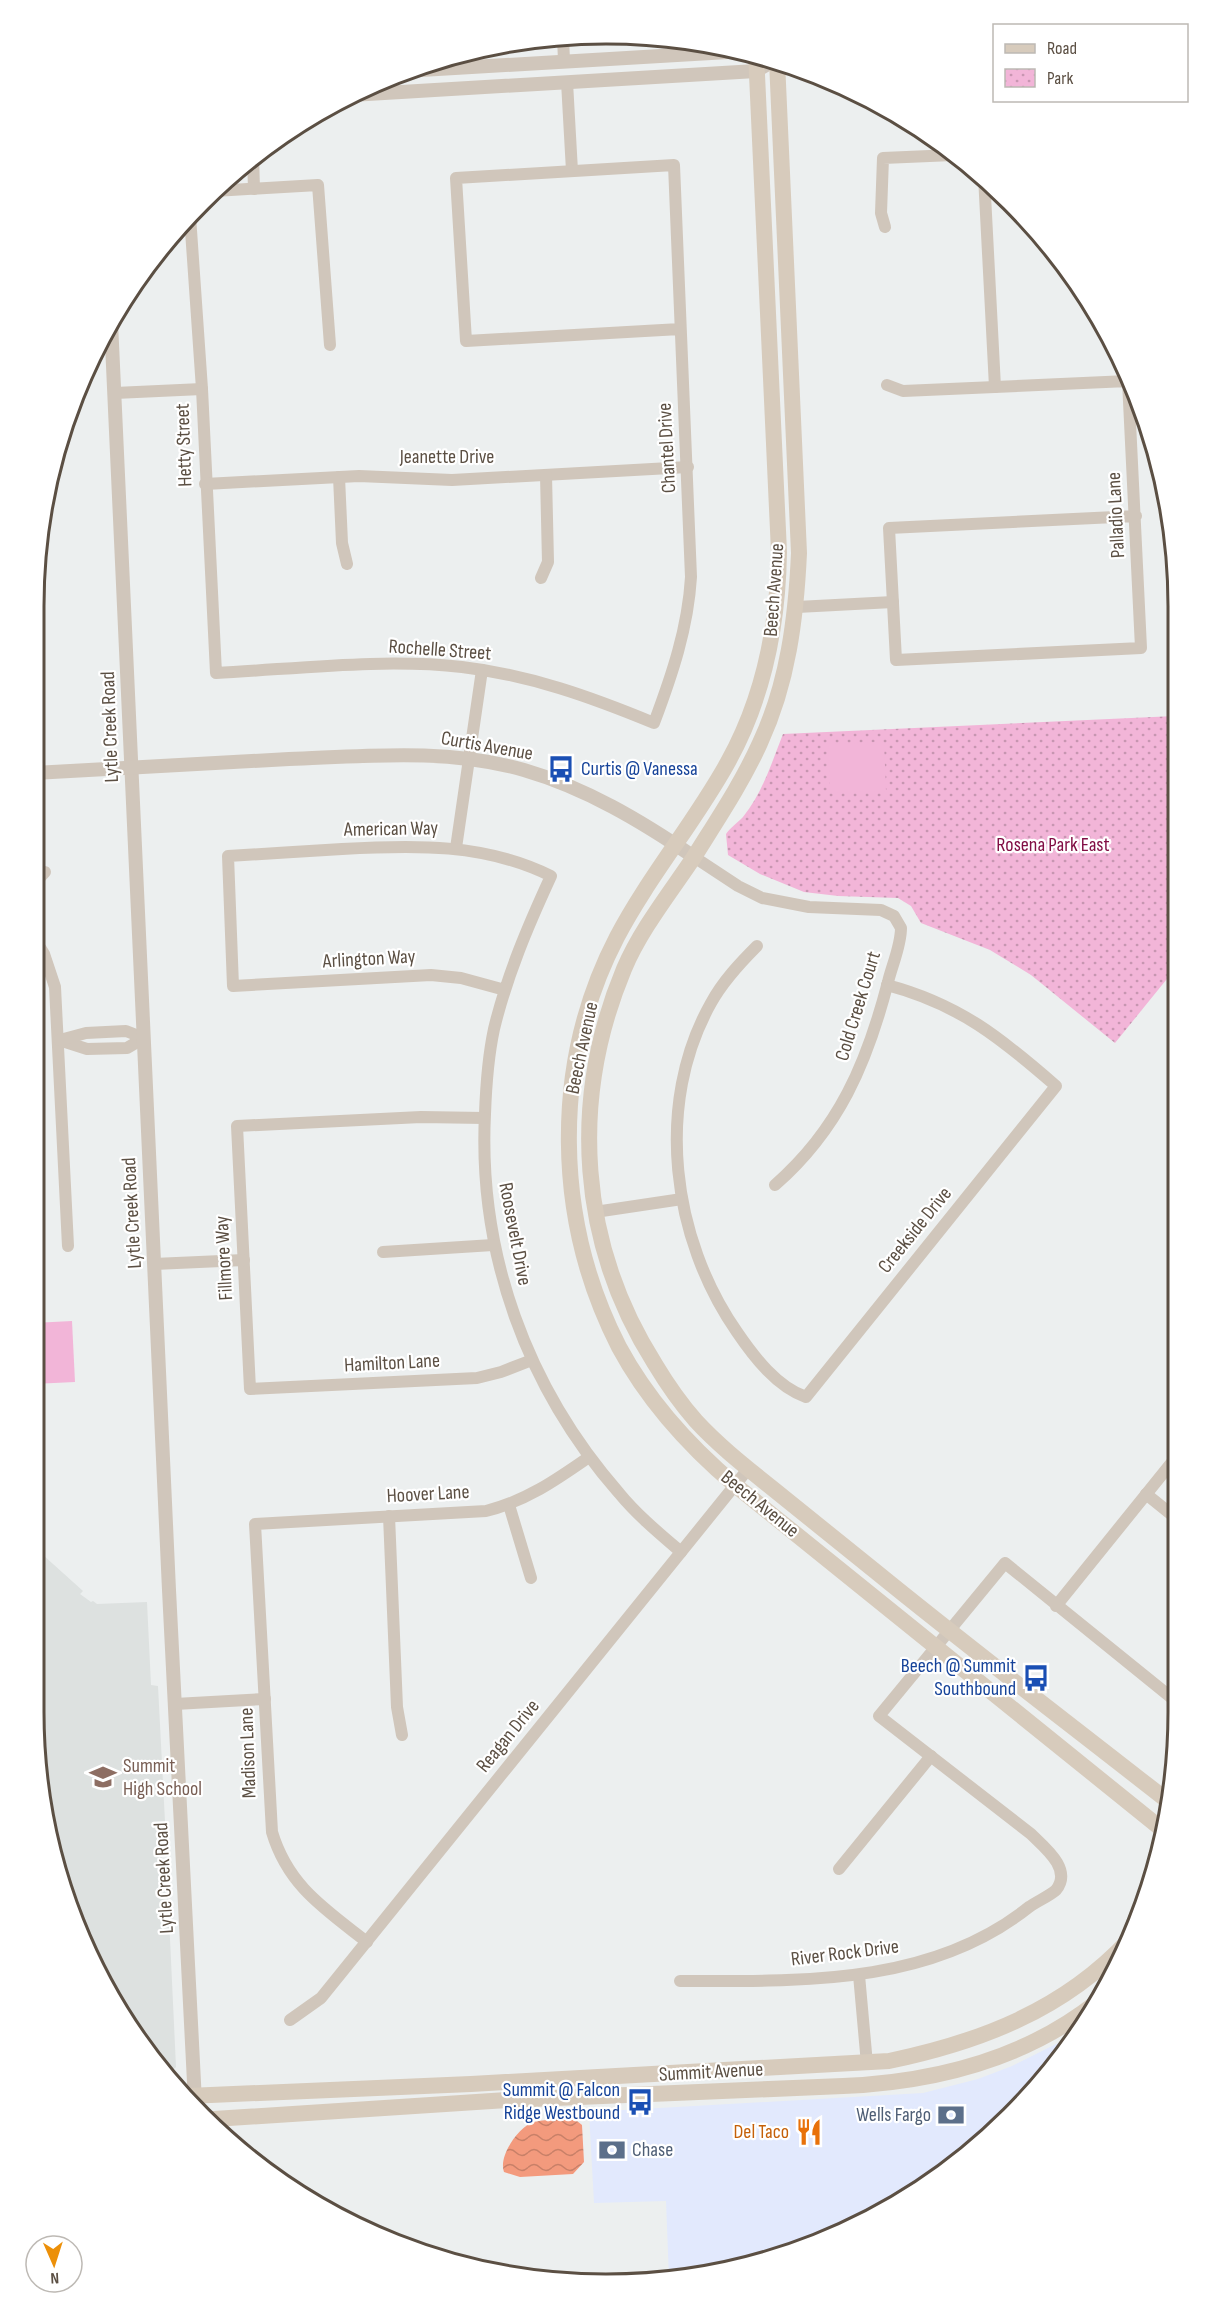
<svg xmlns="http://www.w3.org/2000/svg" width="1212" height="2318" font-family="'Sofia Sans Condensed',sans-serif">
  <style>
    .commercial { fill: #e2e9fd }
    .education { fill: #dde1e0 }
    .park { fill: url(#park-dots) }
    .pitch { fill: #f2b5d8 }
    .water { fill: url(#water-waves) }
    .lines { fill: none; stroke-linecap: round; stroke-linejoin: round }
    .minor { stroke: #d0c6bb; stroke-width: 12 }
    .tertiary { stroke: #d0c6bb; stroke-width: 14 }
    .secondary { stroke: #d7cbbc; stroke-width: 16 }
    .labels { text-anchor: middle; dominant-baseline: central; stroke-width: 4.5; stroke-linejoin: round; paint-order: stroke }
    .street-label { font-size: 20px; fill: #5b4f43; stroke: #fff }
    .transit-label { font-size: 20px; fill: #164399; stroke: #fff; text-anchor: end }
    .park-label { font-size: 20px; fill: #810e44; stroke: #fff }
    .education-label { font-size: 20px; fill: #785e54; stroke: #fff; text-anchor: start }
    .service-label { font-size: 20px; fill: #4e5e75; stroke: #fff; text-anchor: end }
    .food-label { font-size: 20px; fill: #c56008; stroke: #fff; text-anchor: end }
    .rim { fill: none; stroke: #5b4f43; stroke-width: 3 }
  </style>
  <defs>
    <pattern id="park-dots" width="8" height="8" patternUnits="userSpaceOnUse" patternTransform="scale(1.5)"><rect width="8" height="8" fill="#f2b5d8"/><path d="M2 2h.1M6 6h.1" fill="none" stroke="#c796b1" stroke-width="1.8" stroke-linecap="round"/></pattern>
    <pattern id="water-waves" width="16" height="10" patternUnits="userSpaceOnUse" patternTransform="scale(1.5)"><rect width="16" height="10" fill="#f39a7d"/><path d="M0 5q4-4 8 0t8 0" fill="none" stroke="#c88068"/></pattern>
  </defs>
  <rect width="100%" height="100%" fill="#ecefef"/>
  <polygon class="commercial" points="1078,2033 1061,2061 984,2143 826,2241 669,2278 666,2201 594,2203 589,2112 923,2093 978,2079 1012,2066"/>
  <polygon class="education" points="33,1546 83,1591 80,1594 91,1602 93,1601 97,1604 147,1602 151,1685 158,1686 166,1841 161,1842 162,1875 167,1875 176,2067 167,2075 152,2061 64,1897 33,1712"/>
  <path class="park" d="M1175,716V969L1115,1043L1031,975L990,950L921,923L911,906L898,898L838,896L804,892L760,874L728,855L726,834C731,827 737,823 743,817C762,794 772,762 783,734Z"/>
  <g class="pitch">
    <polygon points="884,742 886,791 830,793 828,744"/>
    <polygon points="72,1321 75,1382 33,1384 33,1323"/>
  </g>
  <path class="water" d="M569,2119L577,2121L582,2125L584,2162L573,2174L520,2177L504,2172C498,2156 519,2126 534,2122C545,2119 558,2120 569,2119Z"/>
  <g class="lines">
    <g class="minor">
      <polyline points="563,37 564,61"/>
      <polyline points="567,82 572,171"/>
      <polyline points="253,157 254,189"/>
      <polyline points="984,176 995,387"/>
      <polyline points="214,191 318,185 330,345"/>
      <path d="M190,216L202,389L216,673C296,669 382,658 462,667C530,675 591,697 654,723C672,675 688,628 691,577L674,165L456,178L466,341L680,329"/>
      <polyline points="885,227 881,213 883,158 953,155"/>
      <polyline points="887,385 903,391 1128,381 1141,648 896,660 889,528 1136,516"/>
      <polyline points="115,393 202,389"/>
      <polyline points="339,477 342,543 347,564"/>
      <polyline points="205,484 359,476 452,480 688,467"/>
      <polyline points="541,578 548,562 546,475"/>
      <polyline points="797,607 893,602"/>
      <polyline points="456,848 482,670"/>
      <path d="M694,857L738,886L762,898L809,907L881,910L894,916L901,928C901,946 892,965 888,982C867,1063 839,1129 775,1185"/>
      <polyline points="34,884 45,872"/>
      <polyline points="34,938 44,954 55,987 68,1246"/>
      <path d="M757,946C740,963 723,981 711,1003C654,1104 672,1239 737,1332C754,1357 777,1387 806,1397L1056,1086C1001,1038 959,1004 887,985"/>
      <path d="M505,990L461,978L431,975L233,986L228,856C266,854 304,851 342,849C414,845 485,843 551,876C528,926 507,975 494,1029C488,1057 486,1086 485,1114C478,1254 527,1388 619,1493C637,1515 660,1534 681,1552"/>
      <polyline points="59,1040 87,1049 127,1048 144,1038"/>
      <polyline points="60,1040 86,1033 126,1031 144,1038"/>
      <polyline points="484,1118 421,1117 237,1126 250,1389 477,1378 501,1372 532,1360"/>
      <polyline points="595,1212 682,1199"/>
      <polyline points="383,1252 493,1245"/>
      <polyline points="154,1264 244,1260"/>
      <polyline points="1146,1494 1177,1519"/>
      <polyline points="509,1505 531,1578"/>
      <polyline points="389,1516 397,1707 402,1735"/>
      <polyline points="1056,1606 1177,1456"/>
      <polyline points="175,1704 265,1699"/>
      <polyline points="839,1869 931,1756"/>
      <path d="M367,1942C325,1909 288,1886 272,1832L255,1524L486,1511C526,1501 556,1480 589,1457"/>
      <polyline points="859,1975 867,2064"/>
      <path d="M680,1981C800,1981 930,1986 1029,1907C1036,1902 1051,1895 1056,1890C1073,1869 1044,1847 1031,1834L879,1716L1005,1563L1178,1703"/>
      <polyline points="290,2020 321,1998 748,1469"/>
    </g>
    <g class="tertiary">
      <polyline points="404,71 745,51"/>
      <polyline points="351,95 756,71 775,60"/>
      <polyline points="111,322 169,1590 195,2102"/>
      <path d="M34,773C119,768 204,763 289,759C368,756 447,748 524,770C586,788 641,821 694,857"/>
    </g>
    <g class="secondary">
      <path d="M756,53L779,552C778,624 764,697 728,762C695,822 649,876 617,937C551,1064 554,1220 619,1347C648,1401 689,1446 735,1485L1164,1831"/>
      <path d="M777,61L799,553C796,618 788,683 760,743C742,783 717,820 694,857C670,893 641,929 624,969C569,1101 579,1244 655,1364C667,1384 681,1404 696,1421C719,1446 746,1467 772,1488C807,1516 841,1544 875,1571C972,1650 1071,1725 1169,1802"/>
      <path d="M188,2096L471,2084L889,2061C980,2042 1064,2010 1129,1940"/>
      <path d="M214,2119L507,2100L843,2086C933,2082 1025,2059 1097,2002"/>
    </g>
  </g>
  <defs>
    <symbol id="bus-bare" viewBox="-9 -9 18 18"><path d="M-5-6H5V4H4V6H2V4H-2V6H-4V4H-5ZM-3.5-4V0h7V-4ZM-3.5 1.2v1.5H-2V1.2ZM2 1.2v1.5H3.5V1.2Z" fill="#1a4fb4" stroke="#fff" stroke-width="2.5" paint-order="stroke"/></symbol>
    <symbol id="school-bare" viewBox="-9 -9 18 18"><path d="M0-5L7-2L0 1L-7-2ZM-4 1L0 2.5L4 1V4Q0 6-4 4Z" fill="#8d6e63" stroke="#fff" stroke-width="2.5" paint-order="stroke"/></symbol>
    <symbol id="bank-bare" viewBox="-9 -9 18 18"><path d="M-6-4H6V4H-6ZM0-2.3a2.3 2.3 0 1 0 0 4.6a2.3 2.3 0 1 0 0-4.6Z" fill="#5c6f8a" stroke="#fff" stroke-width="2.5" paint-order="stroke"/></symbol>
    <symbol id="restaurant-bare" viewBox="-9 -9 18 18"><path d="M-5-6h1v4h1v-4h1v4h1v-4h1v5L-1.5 .5V6h-2V.5L-5-1ZM5-6V6H3V1.5H1.5Q1.5-4 5-6Z" fill="#e8710a" stroke="#fff" stroke-width="2.5" paint-order="stroke"/></symbol>
  </defs>
  <g fill-rule="evenodd">
    <use href="#bus-bare" x="542" y="750" width="38" height="38"/>
    <use href="#bus-bare" x="1017" y="1659" width="38" height="38"/>
    <use href="#school-bare" x="84" y="1758" width="38" height="38"/>
    <use href="#bus-bare" x="621" y="2083" width="38" height="38"/>
    <use href="#bank-bare" x="932" y="2096" width="38" height="38"/>
    <use href="#restaurant-bare" x="790" y="2113" width="38" height="38"/>
    <use href="#bank-bare" x="593" y="2131" width="38" height="38"/>
  </g>
  <g class="labels">
    <g class="street-label">
      <text transform="translate(184 445) rotate(-92)">Hetty Street</text>
      <text transform="translate(667 448) rotate(-93)">Chantel Drive</text>
      <text x="447" y="457">Jeanette Drive</text>
      <text transform="translate(1116 515) rotate(-93)">Palladio Lane</text>
      <text transform="translate(774 590) rotate(-86)">Beech Avenue</text>
      <text transform="translate(440 650) rotate(4)">Rochelle Street</text>
      <text transform="translate(110 727) rotate(-92)">Lytle Creek Road</text>
      <text transform="translate(487 746) rotate(10)">Curtis Avenue</text>
      <text transform="translate(391 829) rotate(-1)">American Way</text>
      <text transform="translate(369 959) rotate(-3)">Arlington Way</text>
      <text transform="translate(858 1006) rotate(-73)">Cold Creek Court</text>
      <text transform="translate(582 1048) rotate(-78)">Beech Avenue</text>
      <text transform="translate(132 1213) rotate(-93)">Lytle Creek Road</text>
      <text transform="translate(915 1230) rotate(-51)">Creekside Drive</text>
      <text transform="translate(515 1234) rotate(79)">Roosevelt Drive</text>
      <text transform="translate(224 1258) rotate(-93)">Fillmore Way</text>
      <text transform="translate(392 1363) rotate(-3)">Hamilton Lane</text>
      <text transform="translate(428 1494) rotate(-3)">Hoover Lane</text>
      <text transform="translate(760 1504) rotate(39)">Beech Avenue</text>
      <text transform="translate(508 1736) rotate(-51)">Reagan Drive</text>
      <text transform="translate(248 1753) rotate(-92)">Madison Lane</text>
      <text transform="translate(164 1878) rotate(-93)">Lytle Creek Road</text>
      <text transform="translate(845 1953) rotate(-7)">River Rock Drive</text>
      <text transform="translate(711 2072) rotate(-3)">Summit Avenue</text>
    </g>
    <g class="transit-label">
      <text x="581" y="769" text-anchor="start">Curtis @ Vanessa</text>
      <text x="1016" y="1666">Beech @ Summit<tspan x="1016" dy="23">Southbound</tspan></text>
      <text x="620" y="2090">Summit @ Falcon<tspan x="620" dy="23">Ridge Westbound</tspan></text>
    </g>
    <g class="park-label">
      <text x="1053" y="845">Rosena Park East</text>
    </g>
    <g class="education-label">
      <text x="123" y="1766">Summit<tspan x="123" dy="23">High School</tspan></text>
    </g>
    <g class="service-label">
      <text x="931" y="2115">Wells Fargo</text>
      <text x="632" y="2150" text-anchor="start">Chase</text>
    </g>
    <g class="food-label">
      <text x="789" y="2132">Del Taco</text>
    </g>
  </g>
  <path d="M0 0H1212V2318H0ZM606 44H606A562 562 0 0 1 1168 606V1712A562 562 0 0 1 606 2274H606A562 562 0 0 1 44 1712V606A562 562 0 0 1 606 44Z" fill="#fff" fill-rule="evenodd"/>
  <path class="rim" d="M606 44H606A562 562 0 0 1 1168 606V1712A562 562 0 0 1 606 2274H606A562 562 0 0 1 44 1712V606A562 562 0 0 1 606 44Z"/>
  <rect x="993" y="24" width="195" height="78" fill="#ffffff" stroke="#bdb9b4" stroke-width="1.5"/>
  <rect x="1005" y="44" width="30" height="9" fill="#d7cbbc" stroke="#bdb9b4" stroke-width="1.5"/>
  <text x="1047" y="54" font-size="18" fill="#5b4f43">Road</text>
  <rect x="1005" y="69" width="30" height="18" fill="url(#park-dots)" stroke="#bdb9b4" stroke-width="1.5"/>
  <text x="1047" y="84" font-size="18" fill="#5b4f43">Park</text>
  <g transform="translate(54 2264) rotate(177)"><circle r="28" fill="#ffffff" stroke="#bdb9b4" stroke-width="1.5"/>
  <path d="M0-4.5L10 22L0 15L-10 22Z" fill="#ec9009"/>
  <text y="-9" font-size="16" font-weight="bold" text-anchor="middle" fill="#5b4f43">N</text>
  </g>
</svg>
